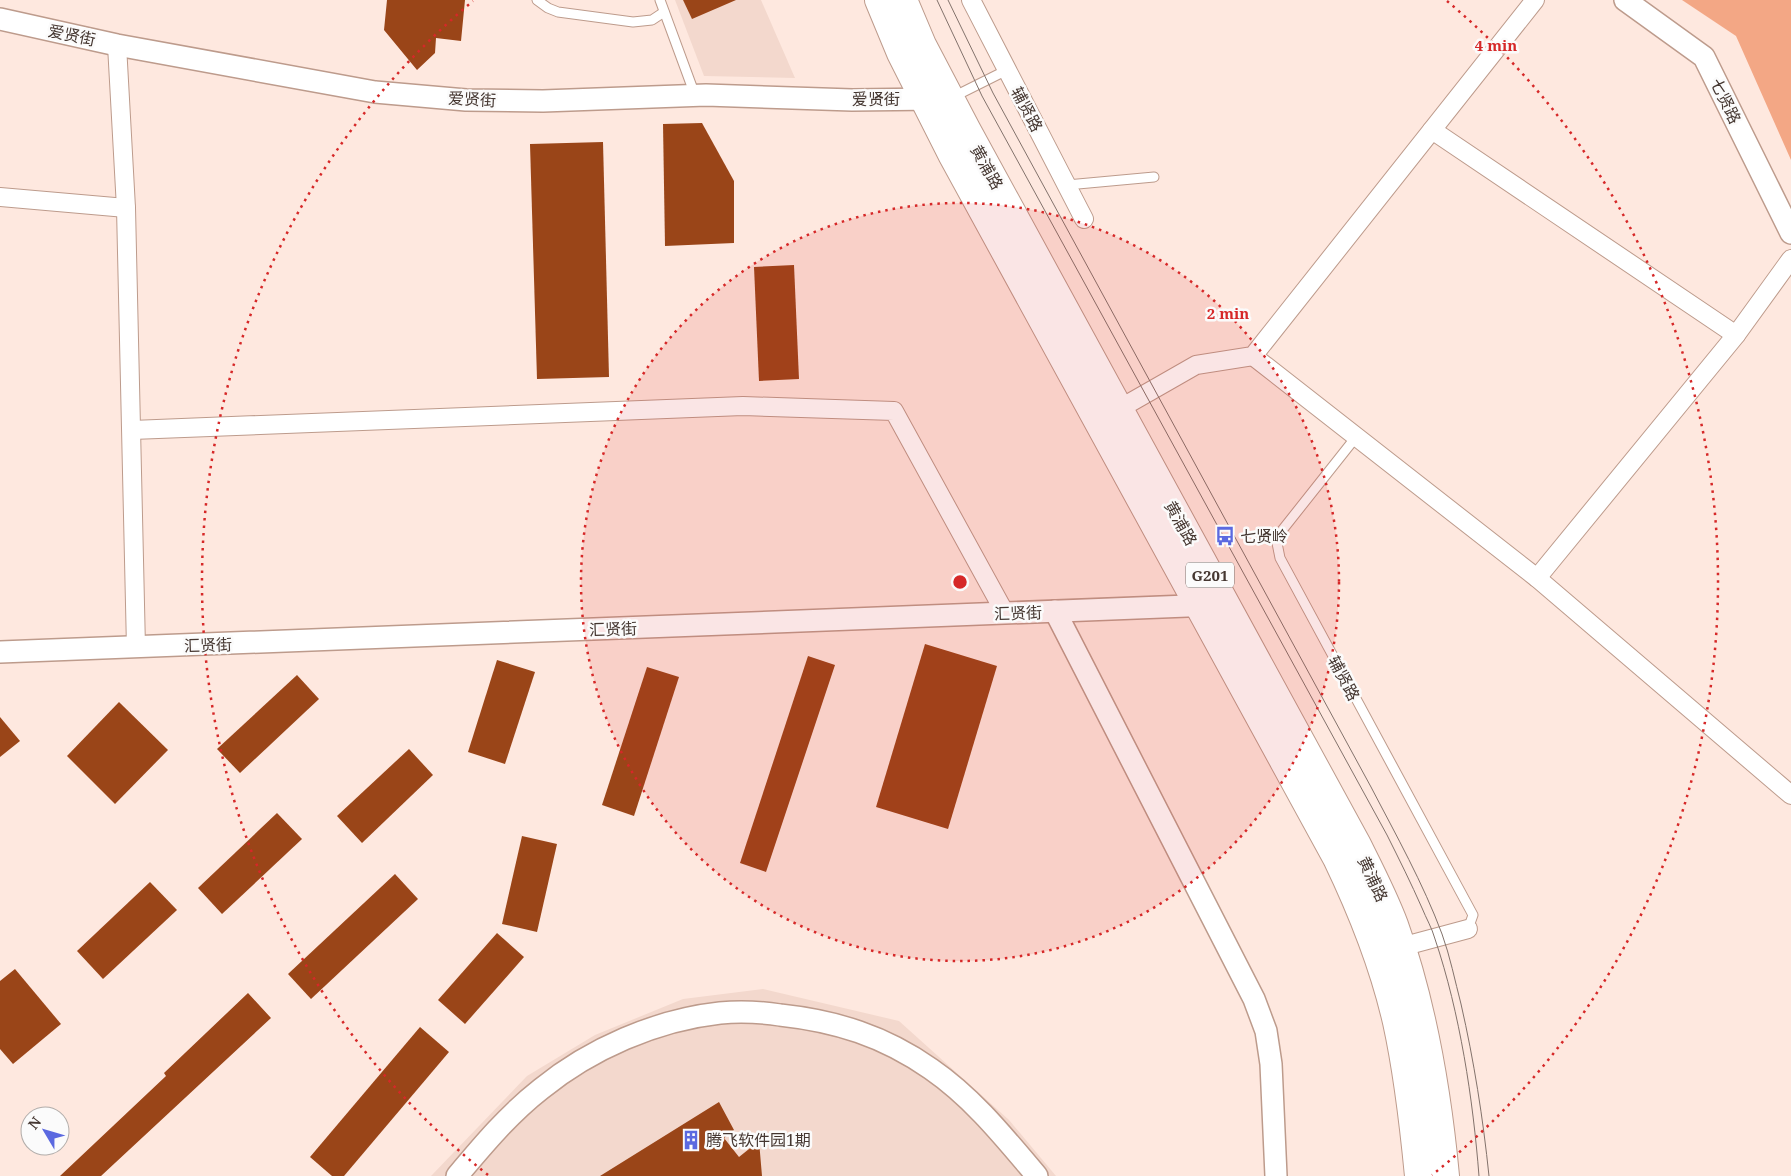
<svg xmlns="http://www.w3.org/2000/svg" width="1791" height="1176" font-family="'Noto Serif','Noto Sans SC',serif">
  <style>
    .built { fill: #f3d8cd }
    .forest { fill: #f3a785 }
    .building { fill: #9a4518 }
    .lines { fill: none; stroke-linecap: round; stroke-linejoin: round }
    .service-casing { stroke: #bd9b8c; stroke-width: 11 }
    .minor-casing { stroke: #bd9b8c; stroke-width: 20 }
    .tertiary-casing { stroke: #bd9b8c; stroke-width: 24 }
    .trunk-casing { stroke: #bd9b8c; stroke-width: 30 }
    .service { stroke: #fff; stroke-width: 9 }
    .minor { stroke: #fff; stroke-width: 18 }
    .tertiary { stroke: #fff; stroke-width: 21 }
    .trunk { stroke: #fff; stroke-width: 28 }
    .tram { stroke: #82726b; stroke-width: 1 }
    .ring { fill: none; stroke: #d62828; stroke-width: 2.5; stroke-dasharray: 2.5 5 }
    .labels { text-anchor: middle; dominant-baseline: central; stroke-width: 5; stroke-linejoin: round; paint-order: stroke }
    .shield { fill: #fbfbfb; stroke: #7c726e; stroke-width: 1 }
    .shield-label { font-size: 15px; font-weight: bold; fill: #453731 }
    .street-label { font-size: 16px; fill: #453731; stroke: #fbfbfb }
    .poi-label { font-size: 16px; fill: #453731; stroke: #fbfbfb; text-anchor: start }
    .centre { fill: #d62828; stroke: #fbfbfb; stroke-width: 2.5 }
    .ring-label { font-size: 15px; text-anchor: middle; font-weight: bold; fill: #d62828; stroke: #fbfbfb; stroke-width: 5; stroke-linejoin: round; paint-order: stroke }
  </style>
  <rect width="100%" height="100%" fill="#fee8df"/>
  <g class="built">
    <polygon points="675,0 761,0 795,78 704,76"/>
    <polygon points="763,989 899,1021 1009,1120 1056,1176 431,1176 527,1076 595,1035 683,999"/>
  </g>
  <polygon class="forest" points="1682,0 1791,0 1791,160 1736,36"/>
  <g class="building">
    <polygon points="387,0 465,0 461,41 436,38 435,53 417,70 384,30"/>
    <polygon points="683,0 736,0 692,19"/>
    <polygon points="702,123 734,181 734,243 665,246 663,124"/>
    <polygon points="603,142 609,377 537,379 530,144"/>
    <polygon points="794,265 799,379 759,381 754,267"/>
    <polygon points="925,644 997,666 948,829 876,807"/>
    <polygon points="808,656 835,665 766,872 740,863"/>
    <polygon points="497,660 535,672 505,764 468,752"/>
    <polygon points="647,667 679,677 634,816 602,805"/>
    <polygon points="297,675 319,699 240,773 217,749"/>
    <polygon points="119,702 168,750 115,804 67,756"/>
    <polygon points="0,717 20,741 0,757"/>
    <polygon points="409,749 433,775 362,843 337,816"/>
    <polygon points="277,813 302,839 222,914 198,888"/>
    <polygon points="522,836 557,844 537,932 502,924"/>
    <polygon points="395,874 418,899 311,999 288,974"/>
    <polygon points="150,882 177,910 103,979 77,951"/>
    <polygon points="497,933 524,957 465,1024 438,1000"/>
    <polygon points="15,969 61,1024 13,1064 0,1049 0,981"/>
    <polygon points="248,993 271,1018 101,1176 60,1176 166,1076 164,1073"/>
    <polygon points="420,1027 449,1052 344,1176 332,1176 310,1157"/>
    <polygon points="719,1102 734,1130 724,1138 739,1157 759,1141 762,1176 600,1176"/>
  </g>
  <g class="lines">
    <defs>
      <g id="service">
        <polyline points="537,0 548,8 558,12 633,22 652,20 664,12"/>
        <polyline points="660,0 695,95"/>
        <polyline points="953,97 1007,70"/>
        <polyline points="1067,185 1154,177"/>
        <polyline points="1356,437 1276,538 1280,558 1473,915 1468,929"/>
      </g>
      <g id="minor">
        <polyline points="971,0 1084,219"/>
        <polyline points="117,45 126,208 136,648"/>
        <polyline points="1432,130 1736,335"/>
        <polyline points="0,197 126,208"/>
        <polyline points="1253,356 1537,578 1791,795"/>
        <polyline points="1119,409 1196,365 1253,356 1535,0"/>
        <polyline points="132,430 743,406 894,411 1005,613"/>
        <polyline points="1537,578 1736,335 1791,259"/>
        <polyline points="1401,947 1468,929"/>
      </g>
      <g id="tertiary">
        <polyline points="1625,0 1704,57 1791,233"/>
        <polyline points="0,19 117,45 375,92 466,100 543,101 706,95 852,100 937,99"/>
        <polyline points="1055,611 1254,999 1266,1031 1271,1064 1276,1176"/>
        <polyline points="0,652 1213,605"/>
        <path d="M457,1176C483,1145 509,1114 541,1089C590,1049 656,1020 720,1013C740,1011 760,1012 780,1015C836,1021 884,1036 931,1069C973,1098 1004,1137 1037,1176"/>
      </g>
      <g id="trunk">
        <path d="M879,0L901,53L952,154L1337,858C1362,910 1384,965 1397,1022C1408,1072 1414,1124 1419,1176"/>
        <path d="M903,0L922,45L966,129L1357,845C1370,871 1384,898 1394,925C1423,1006 1437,1091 1445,1176"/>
      </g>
    </defs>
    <use href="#service" class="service-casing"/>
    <use href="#minor" class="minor-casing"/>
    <use href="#tertiary" class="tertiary-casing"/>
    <use href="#trunk" class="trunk-casing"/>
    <use href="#service" class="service"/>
    <use href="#minor" class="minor"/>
    <use href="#tertiary" class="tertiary"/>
    <use href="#trunk" class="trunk"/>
    <g class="tram">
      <path d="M937,0L982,96L1387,835C1399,859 1411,883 1422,908C1426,918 1432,928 1435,939C1460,1013 1473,1099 1479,1176"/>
      <path d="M948,0L993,93L1371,787C1396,835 1423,883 1442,934C1450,956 1455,981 1461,1004C1474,1061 1483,1118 1489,1176"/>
    </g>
  </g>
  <circle cx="960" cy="582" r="379" fill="#d62828" fill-opacity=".12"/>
  <g class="ring">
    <circle cx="960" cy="582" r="379"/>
    <path d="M488 1175A758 758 0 0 1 473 1M1447 1A758 758 0 0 1 1432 1175"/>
  </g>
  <defs>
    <symbol id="bus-bare" viewBox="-9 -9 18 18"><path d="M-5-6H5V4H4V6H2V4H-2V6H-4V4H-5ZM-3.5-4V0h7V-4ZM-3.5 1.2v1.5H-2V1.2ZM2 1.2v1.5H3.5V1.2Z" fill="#5b69e0" stroke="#fbfbfb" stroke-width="2.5" paint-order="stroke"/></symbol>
    <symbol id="building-bare" viewBox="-9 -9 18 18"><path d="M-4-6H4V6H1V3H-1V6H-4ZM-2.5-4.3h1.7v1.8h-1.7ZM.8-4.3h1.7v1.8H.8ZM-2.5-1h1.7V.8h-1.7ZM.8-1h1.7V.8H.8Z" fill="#5b69e0" stroke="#fbfbfb" stroke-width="2.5" paint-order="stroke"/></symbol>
  </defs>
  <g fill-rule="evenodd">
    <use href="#bus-bare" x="1211" y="522" width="28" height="28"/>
    <use href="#building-bare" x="677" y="1126" width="28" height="28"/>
  </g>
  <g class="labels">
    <rect class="shield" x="1186" y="562.5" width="48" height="25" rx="4"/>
    <g class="shield-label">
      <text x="1210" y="575">G201</text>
    </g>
    <g class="street-label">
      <text transform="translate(72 35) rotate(12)">爱贤街</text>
      <text transform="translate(472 99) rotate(3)">爱贤街</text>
      <text x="876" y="99">爱贤街</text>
      <text transform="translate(1726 101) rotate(64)">七贤路</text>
      <text transform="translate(1027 109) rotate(62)">辅贤路</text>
      <text transform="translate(987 167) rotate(61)">黄浦路</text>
      <text transform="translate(1181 523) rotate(61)">黄浦路</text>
      <text transform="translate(1018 613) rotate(-2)">汇贤街</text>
      <text transform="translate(613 629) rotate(-2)">汇贤街</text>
      <text transform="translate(208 645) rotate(-2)">汇贤街</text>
      <text transform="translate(1344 678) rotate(62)">辅贤路</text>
      <text transform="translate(1373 879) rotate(65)">黄浦路</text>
    </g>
    <g class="poi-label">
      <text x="1240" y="536">七贤岭</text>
      <text x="706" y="1140">腾飞软件园1期</text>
    </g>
  </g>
  <circle cx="960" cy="582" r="8" class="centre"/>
  <g class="ring-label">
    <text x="1496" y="51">4 min</text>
    <text x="1228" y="319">2 min</text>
  </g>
  <g transform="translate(45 1131) rotate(308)"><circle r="24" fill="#fbfbfb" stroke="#b2adaa"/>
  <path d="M0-4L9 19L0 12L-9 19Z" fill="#5b69e0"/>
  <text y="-8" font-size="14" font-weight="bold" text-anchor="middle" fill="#453731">N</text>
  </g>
</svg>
